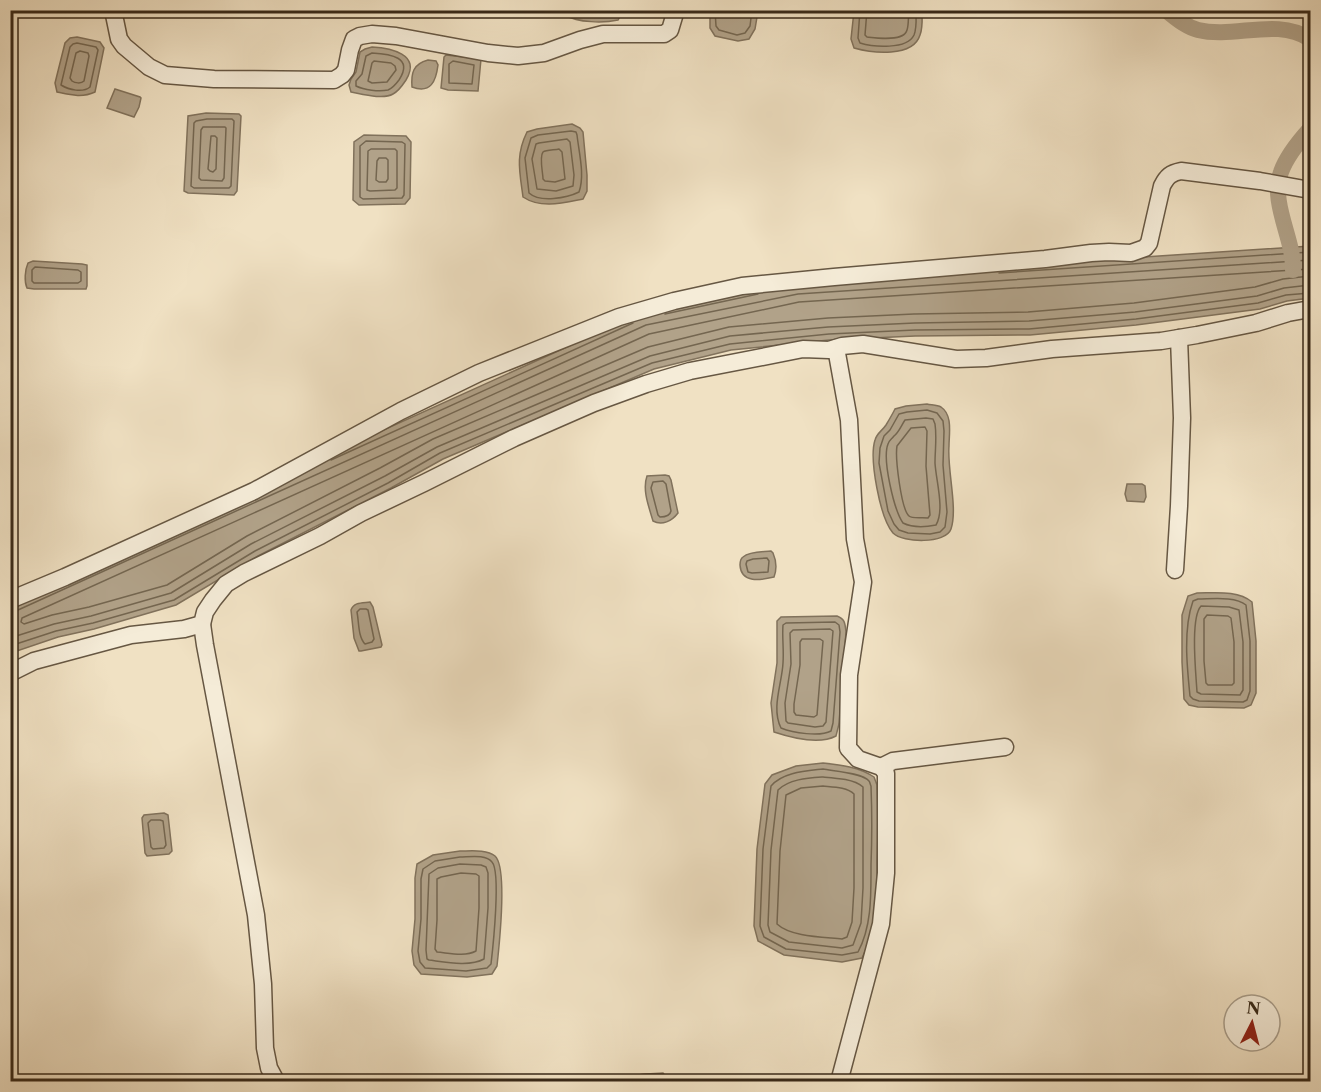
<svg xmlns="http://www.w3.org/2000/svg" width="1321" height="1092" font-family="'Libre Caslon Text',serif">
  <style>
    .water { fill: #b1a289; stroke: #81725c; stroke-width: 1.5 }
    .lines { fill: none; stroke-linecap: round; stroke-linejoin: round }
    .shore { stroke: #746650; stroke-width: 1.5 }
    .canal { stroke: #b1a289; stroke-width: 16 }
    .street-casing { stroke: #665743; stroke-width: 19 }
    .street { stroke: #f5ecd8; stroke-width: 16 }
  </style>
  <rect width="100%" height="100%" fill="#f0e1c3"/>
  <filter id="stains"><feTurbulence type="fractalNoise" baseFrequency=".00333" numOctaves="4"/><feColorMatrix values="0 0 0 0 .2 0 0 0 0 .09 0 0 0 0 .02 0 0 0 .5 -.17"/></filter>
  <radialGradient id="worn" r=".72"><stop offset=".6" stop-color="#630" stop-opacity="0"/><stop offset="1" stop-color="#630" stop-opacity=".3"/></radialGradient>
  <g class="water">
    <polygon points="159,11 225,11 223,14 218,17 163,13"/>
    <path d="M565,11V10L623,11L618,20C604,23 578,23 565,15Z"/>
    <polygon points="710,11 758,11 755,29 749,39 738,41 715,36 710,28"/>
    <path d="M854,11H922C922,18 923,28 920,35C913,58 872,53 854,48L851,39Z"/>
    <path d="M77,37L100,42L104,48L95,92C82,98 71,95 57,92L55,83L65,43L70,38Z"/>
    <path d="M372,47C390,48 422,54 406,80C402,86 399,91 393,94C383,100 362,94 351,92L349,85L351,79L356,72L360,52L365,49Z"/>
    <polygon points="446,55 481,59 478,91 448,90 441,88 444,57"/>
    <path d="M428,60L436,61L438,65C436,81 431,94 412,87C411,73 413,64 428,60Z"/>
    <polygon points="115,89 140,97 141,98 139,107 134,117 107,108"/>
    <polygon points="206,113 239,114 241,116 237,191 234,195 188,193 184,191 188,116"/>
    <path d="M572,124L580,128L583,132L587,175V191L583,199C563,203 541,209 523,197C520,173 515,156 527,132L537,129Z"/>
    <polygon points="364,135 406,136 411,142 410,198 405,204 359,205 353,200 354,142"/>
    <polygon points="1310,246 1310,298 1287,301 1260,309 1136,325 1030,335 915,336 829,340 731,350 654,369 443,459 391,488 258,556 176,605 94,629 58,637 11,653 10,599 642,313 796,280"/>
    <path d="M33,261L82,264L87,265V286L86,289H34L27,288C24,281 25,270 28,263Z"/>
    <path d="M927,404C931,405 937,405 941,407C953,415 949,434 949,446C947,470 958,508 951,529C946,544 903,543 893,533C880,518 869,459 875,440C877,433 882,431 886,425C889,420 892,415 895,409L906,406Z"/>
    <path d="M665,475L669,476L671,480L678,513C672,521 662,526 653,521C649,507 642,490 647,476Z"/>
    <polygon points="1127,484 1142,484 1145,486 1146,497 1144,502 1127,501 1125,494"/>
    <path d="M771,551L773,553C776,560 777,569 774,577C761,580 741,584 740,565C740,562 740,559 743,557C750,551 763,552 771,551Z"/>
    <path d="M1197,593C1215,593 1238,590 1252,602L1256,641V693L1251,705L1244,708L1198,707L1189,705L1184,699L1182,662V615L1188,596Z"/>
    <path d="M370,602L373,607L382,645L381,647L361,651H359L354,638L351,610C354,602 362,603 370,602Z"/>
    <path d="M837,616C845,619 845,623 846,632L839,724L836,736C819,745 792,738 774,732L771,703L777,663V621L781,617Z"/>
    <path d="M823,763C841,765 859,767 874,777L877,785C878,810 878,835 877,861C877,894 878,928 862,958L842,962L784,955L758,941L754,926L757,849L765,784L772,775L796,766Z"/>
    <polygon points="164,813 168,815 172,851 169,854 147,856 145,853 142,818 144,815"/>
    <path d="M460,851C470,851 487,849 495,856C508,868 499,947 497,966L492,974L467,977L421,974L414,965L412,951L415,919V878L417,864L433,855Z"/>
    <path d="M663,1073L666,1077V1081H632V1079C639,1072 653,1074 663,1073Z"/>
  </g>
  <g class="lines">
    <g class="shore">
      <polyline points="715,10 716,26 719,30 737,35 745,33 750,26 752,10"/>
      <path d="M860,10L858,38L860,43C873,47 907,50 914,35C917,28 916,18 916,10"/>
      <path d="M867,10L865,35L867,37C876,38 904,42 907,30C909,24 908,16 909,10"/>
      <path d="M77,43L96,47L98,50L90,87C83,93 69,90 61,85L70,47L73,44Z"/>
      <path d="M80,51L88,53L89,56L84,81C81,84 75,83 72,81L70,78L76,53Z"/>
      <path d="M372,53C390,54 414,57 399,80C396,84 393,88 388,90C379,92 364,90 356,86V81L362,74L366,56Z"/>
      <polygon points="374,61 391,63 395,66 396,70 387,82 372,83 368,81 372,63"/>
      <polygon points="453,61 474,65 472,84 449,83 449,64"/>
      <polygon points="207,119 232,119 234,121 231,186 229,188 194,188 191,186 194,123 196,121"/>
      <polygon points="203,127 225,127 226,128 224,178 222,181 201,180 199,178 201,130"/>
      <path d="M571,131L576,132L577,135C579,153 585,175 579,192C567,198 540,203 529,193L525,158L531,138L538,135Z"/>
      <polygon points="211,136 215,136 217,138 216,169 213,172 210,171 208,169"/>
      <polygon points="567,139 570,142 574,175 573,186 556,191 537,189 532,159 536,144 539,143"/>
      <polygon points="366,141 402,142 405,144 404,195 402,198 363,199 360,197 360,146"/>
      <polygon points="371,149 395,149 397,151 397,188 395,190 370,191 367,190 368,151"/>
      <path d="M559,149L562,152L565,179L555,182L545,181L543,179C543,173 539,157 543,152C546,150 555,150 559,149Z"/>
      <polygon points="379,158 386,158 388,160 388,179 386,182 379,182 376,180 377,161"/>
      <polygon points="35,267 78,270 81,272 81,281 78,283 34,283 32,281 32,270"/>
      <polyline points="1310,269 799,302 649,334 22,618 21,622 24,624 52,615 89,607 167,585 247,536 380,468 433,439 648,347 729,327 828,318 914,314 1028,312 1134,303 1255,287 1283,279 1310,276"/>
      <polyline points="999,273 1310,252"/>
      <polyline points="665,314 758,294"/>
      <polygon points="927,410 937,413 943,421 944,431 943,465 947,512 945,527 940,532 930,534 908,533 899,530 894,524 888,511 879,463 880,448 884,436 890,430 899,414 907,412"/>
      <path d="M926,418L933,419L935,424C937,437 935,450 935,463C936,481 945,510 936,525C926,527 913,528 903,523C894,510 882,459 888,444C890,439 891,440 894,436C899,432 901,426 905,420Z"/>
      <path d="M925,427L927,431L926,466L930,515L928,518C923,517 912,519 909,516C901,509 895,457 897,446L911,428Z"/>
      <polyline points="331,460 633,323"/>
      <path d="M663,481L666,484L671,511C670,516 664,517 660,517L658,515L651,488L653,482Z"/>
      <polygon points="767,558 769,561 768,572 752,573 748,572 746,564 747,561 753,559"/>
      <path d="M1198,599C1212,599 1235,596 1246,605L1250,641V691L1247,700L1243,702L1199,701L1193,699L1190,696C1187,667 1183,629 1193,601Z"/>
      <path d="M1201,606L1229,607L1239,610L1243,642V690L1240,695L1201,694L1197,692C1196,674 1190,618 1201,606Z"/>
      <path d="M360,609H366L368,610L374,639L372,642L365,644C358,637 359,622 357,612Z"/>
      <polyline points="10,612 18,610 646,325 798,294 1310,260"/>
      <polygon points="1207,615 1228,616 1231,618 1234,642 1234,683 1232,685 1208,685 1206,683 1204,661 1204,619"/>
      <path d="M835,622L839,625L840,632L833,723L831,731C820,737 793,733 781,728C771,708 782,684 783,663C784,650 782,637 783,625L786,623Z"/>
      <polygon points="793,630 830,629 833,631 826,722 823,726 815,727 788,723 786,721 785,703 791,664 790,633"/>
      <polyline points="10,638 54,624 91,616 171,593 251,544 385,476 437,447 650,356 730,336 828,327 915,323 1029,321 1135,312 1257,296 1284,288 1310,285"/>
      <polygon points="802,639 820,639 823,641 817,715 814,717 796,715 794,712 794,704 800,665 800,642"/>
      <polyline points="10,646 56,631 93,623 174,600 255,551 388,483 440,453 652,363 730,344 829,334 915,330 1029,329 1136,319 1258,303 1286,295 1310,293"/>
      <path d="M823,769C833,771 863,773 869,781C870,782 870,784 871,786C872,812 872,839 871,865C871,894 872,926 858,952L842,955L786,949L764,937L760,926L763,849L771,786C783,772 806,771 823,769Z"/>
      <path d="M823,777C836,778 854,779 863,787V888L861,923L853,945L842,948L789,942L770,932L768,925L771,850L778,790C789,779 808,778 823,777Z"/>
      <path d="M823,786C833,787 847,787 854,794V888L852,922L847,937L842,939C823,937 791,937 777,924L780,851L786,795L801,788Z"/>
      <polygon points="151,820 160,820 163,821 166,845 164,848 153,849 151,847 148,823"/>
      <path d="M460,857C469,857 486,854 492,862C501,872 493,947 491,964L487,968L466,971L425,968L420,962L418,951L421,919V879L423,869L435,861Z"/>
      <path d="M460,864L481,865L486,867L488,873V908L484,959C470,967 445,962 429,960L427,959L426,950L429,874L438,868Z"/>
      <path d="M461,873L476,874L479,876V908L476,951C465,957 449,953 437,952L435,949L437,920V879L441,877Z"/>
    </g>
    <g class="canal">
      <path d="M1166,10C1175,18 1186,27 1198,30C1235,39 1276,17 1310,39"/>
      <path d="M1293,270C1293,262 1292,254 1290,246C1285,224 1272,194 1281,172C1286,158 1300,140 1310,129"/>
    </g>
    <defs>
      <g id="street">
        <polyline points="113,10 119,39 124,46 149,67 165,75 214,79 334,80 342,75 346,70 350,50 354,39 360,36 372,34 396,36 488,53 518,56 544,53 580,40 603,34 664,34 670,30 676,10"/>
        <polyline points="836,348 849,420 855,539 863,582 849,675 848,748 858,759 881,767 886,773 886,873 881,924 839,1082"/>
        <polyline points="1175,570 1179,506 1182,418 1179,338"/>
        <path d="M10,600L65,577L254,491L401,411L479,373L619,317L674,301L742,286L834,277L1045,259L1091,253L1109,252L1131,253L1145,248L1149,243L1162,186C1167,176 1171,173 1181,171L1260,181L1310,190"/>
        <polyline points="202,624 205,645 256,915 263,984 265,1048 269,1068 276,1081 278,1082"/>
        <polyline points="10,673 34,661 131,635 184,629 202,624 205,612 213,600 226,584 244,573 320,536 361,513 424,483 514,438 594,403 646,384 690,371 803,349 829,350 842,346 863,344 956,359 986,358 1052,349 1161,341 1197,335 1256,323 1288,313 1310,309"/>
        <polyline points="881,767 893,761 1005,747"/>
      </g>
    </defs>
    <use href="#street" class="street-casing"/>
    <use href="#street" class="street"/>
  </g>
  <rect width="1321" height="1092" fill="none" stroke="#f0e1c3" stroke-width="36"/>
  <rect x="12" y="12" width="1297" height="1068" fill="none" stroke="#382918" stroke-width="3"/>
  <rect x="18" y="18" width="1285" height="1056" fill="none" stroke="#382918" stroke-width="1.5"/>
  <g transform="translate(1252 1023) rotate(6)"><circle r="28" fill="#f5ecd8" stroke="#a99e8b" stroke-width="1.5"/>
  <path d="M0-4.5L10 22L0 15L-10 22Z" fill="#8f2418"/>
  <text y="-9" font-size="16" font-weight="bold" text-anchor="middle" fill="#382918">N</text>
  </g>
  <rect width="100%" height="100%" filter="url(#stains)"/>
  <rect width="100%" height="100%" fill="url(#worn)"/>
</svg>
